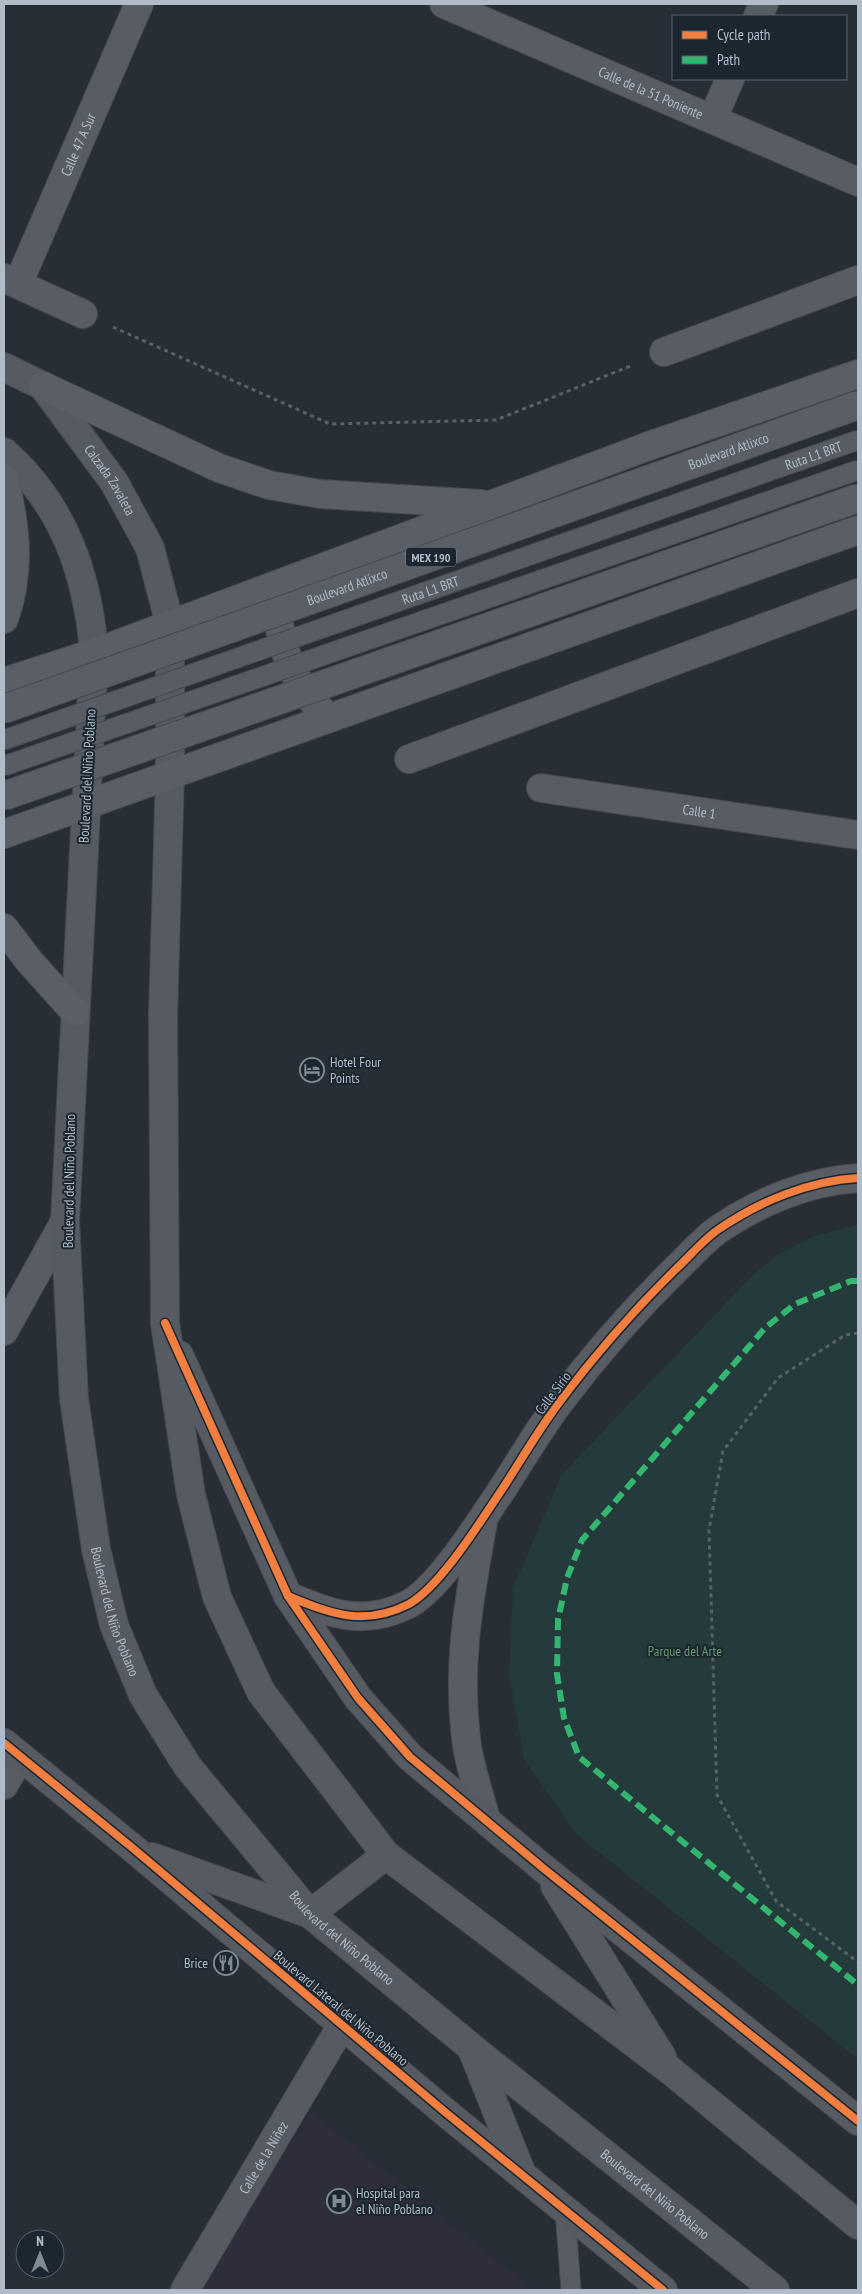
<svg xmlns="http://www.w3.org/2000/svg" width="862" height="2294" font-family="'PT Sans Narrow',sans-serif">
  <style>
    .medical { fill: #2d2d3b }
    .green { fill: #243a3b }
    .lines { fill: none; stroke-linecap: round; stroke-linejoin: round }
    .lane-casing { stroke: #454a50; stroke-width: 21 }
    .street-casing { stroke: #454a50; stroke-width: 30 }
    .secondary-casing { stroke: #454a50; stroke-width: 30 }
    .primary-casing { stroke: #444b52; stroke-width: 30 }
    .path { stroke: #5a6167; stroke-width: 3; stroke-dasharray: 4 4; stroke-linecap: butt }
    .lane { stroke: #575d63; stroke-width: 19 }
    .street { stroke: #575d63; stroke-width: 28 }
    .secondary { stroke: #565b61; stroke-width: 28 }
    .primary { stroke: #595f65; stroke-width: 28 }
    .lane-bridge-casing { stroke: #454a50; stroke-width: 21; stroke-linecap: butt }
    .primary-bridge-casing { stroke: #444b52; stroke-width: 30; stroke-linecap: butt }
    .lane-bridge { stroke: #575d63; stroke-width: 19 }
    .primary-bridge { stroke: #595f65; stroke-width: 28 }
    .quiet { stroke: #33b770; stroke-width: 6; stroke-dasharray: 12 6; stroke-linecap: butt }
    .cycleway-casing { stroke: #1b2630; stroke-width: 11 }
    .cycleway { stroke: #f27e40; stroke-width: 8 }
    .labels { text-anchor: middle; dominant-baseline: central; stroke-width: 4; stroke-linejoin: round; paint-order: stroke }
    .shield { fill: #1b2630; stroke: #838f9a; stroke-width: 1 }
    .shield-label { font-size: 12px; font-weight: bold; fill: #b0bcc7 }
    .street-label { font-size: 14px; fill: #b0bcc7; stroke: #1b2630 }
    .poi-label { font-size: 14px; fill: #b0bcc7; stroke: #1b2630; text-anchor: start }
    .park-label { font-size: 14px; fill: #67996c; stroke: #1b2630 }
  </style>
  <rect width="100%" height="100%" fill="#272e35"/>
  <polygon class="medical" points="310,2111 534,2290 200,2290"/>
  <polygon class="green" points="858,1225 858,2059 577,1835 524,1759 509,1675 513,1588 562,1474 753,1275 777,1255 814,1236"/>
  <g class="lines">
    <defs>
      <polyline id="lane" points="565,2210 571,2290"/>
      <g id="street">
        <path id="s1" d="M444,4L858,182"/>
        <polyline points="758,16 764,4"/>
        <polyline points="713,118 730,79"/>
        <polyline points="4,278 83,314"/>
        <path id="s2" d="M18,284L139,4"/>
        <polyline points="664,352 858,280"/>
        <polyline points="409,759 858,593"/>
        <path id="s3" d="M541,788L858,835"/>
        <polyline points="4,1331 65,1221"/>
        <path d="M483,1522C469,1601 456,1664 467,1746C471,1771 480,1796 486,1820"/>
        <path d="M288,1596C331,1614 364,1627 409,1604C441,1586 482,1519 503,1488C521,1460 538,1431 558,1404C594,1356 634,1310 677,1268C691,1255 704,1239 719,1229C760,1201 809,1181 858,1178"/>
        <polyline points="4,1785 20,1757"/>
      </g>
      <g id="secondary">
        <path id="s4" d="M4,367L43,386L114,482L150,548L170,625V774L163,1015L165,1323L191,1495L217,1597L261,1692L386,1855L671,2071L858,2225"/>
        <path id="s5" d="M4,452C64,505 88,575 94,653L65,1221L74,1399L96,1549L114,1625L143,1695L188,1767L310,1914L472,2048L775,2290"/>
        <polyline points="179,1355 288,1596 358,1698 410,1757 543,1868 858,2121"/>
        <polyline points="4,1743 135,1850 445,2112 663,2290"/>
        <polyline points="152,1857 310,1914 386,1855"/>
        <polyline points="555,1886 662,2057"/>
        <polyline points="472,2049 521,2172"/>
        <path id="s6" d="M185,2290L342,2025"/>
      </g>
      <g id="primary">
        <polyline points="43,386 219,468 269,485 320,494 481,504"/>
        <path d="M4,478C16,527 21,571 4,619"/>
        <path d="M278,588C275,633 288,676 320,709"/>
        <polyline points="4,682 94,653 646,447 858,374"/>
        <polyline points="4,834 858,530"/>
        <polyline points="4,928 30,962 75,1012"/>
      </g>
    </defs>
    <use href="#lane" class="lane-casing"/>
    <use href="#street" class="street-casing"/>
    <use href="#secondary" class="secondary-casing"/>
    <use href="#primary" class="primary-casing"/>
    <g class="path">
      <polyline points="113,327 330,424 496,420 633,365"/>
      <polyline points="858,1333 845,1335 778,1378 723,1451 709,1530 717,1795 776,1901 858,1962"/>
    </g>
    <use href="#lane" class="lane"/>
    <use href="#street" class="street"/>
    <use href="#secondary" class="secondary"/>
    <use href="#primary" class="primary"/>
    <defs>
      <g id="lane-bridge">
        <path id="s7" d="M4,740L858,440"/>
        <polyline points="4,766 858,470"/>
      </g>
      <g id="primary-bridge">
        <path id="s8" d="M4,709L858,405"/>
        <polyline points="4,796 858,498"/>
      </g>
    </defs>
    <use href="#lane-bridge" class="lane-bridge-casing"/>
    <use href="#primary-bridge" class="primary-bridge-casing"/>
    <use href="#lane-bridge" class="lane-bridge"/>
    <use href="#primary-bridge" class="primary-bridge"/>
    <polyline class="quiet" points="858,1281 851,1281 795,1304 765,1328 582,1540 567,1578 558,1620 557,1674 564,1718 579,1757 858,1985"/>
    <defs>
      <g id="cycleway">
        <polyline points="165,1323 288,1596 358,1698 410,1757 543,1868 858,2121"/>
        <path d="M288,1596C331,1614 364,1627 409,1604C441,1586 482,1519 503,1488C521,1460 538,1431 558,1404C594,1356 634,1310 677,1268C691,1255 704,1239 719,1229C760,1201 809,1181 858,1178"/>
        <polyline points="4,1743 135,1850 445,2112 663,2290"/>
      </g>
    </defs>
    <use href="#cycleway" class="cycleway-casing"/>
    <use href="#cycleway" class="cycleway"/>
  </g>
  <defs>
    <symbol id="hotel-ring" viewBox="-11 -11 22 22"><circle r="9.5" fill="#1b2630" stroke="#808a94" stroke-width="1.5"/><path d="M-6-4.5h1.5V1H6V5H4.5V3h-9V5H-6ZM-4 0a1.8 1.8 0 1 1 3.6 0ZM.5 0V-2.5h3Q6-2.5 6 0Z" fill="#808a94"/></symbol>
    <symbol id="restaurant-ring" viewBox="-11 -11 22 22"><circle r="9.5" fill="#1b2630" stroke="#808a94" stroke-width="1.5"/><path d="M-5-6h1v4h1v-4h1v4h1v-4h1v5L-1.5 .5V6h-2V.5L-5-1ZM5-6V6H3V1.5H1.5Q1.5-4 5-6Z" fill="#808a94"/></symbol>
    <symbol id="hospital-ring" viewBox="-11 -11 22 22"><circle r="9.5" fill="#1b2630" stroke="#808a94" stroke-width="1.5"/><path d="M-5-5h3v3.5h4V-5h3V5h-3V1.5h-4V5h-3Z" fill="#808a94"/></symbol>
  </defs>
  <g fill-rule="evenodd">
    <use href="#hotel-ring" x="298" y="1056" width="28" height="28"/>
    <use href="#restaurant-ring" x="212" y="1949" width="28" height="28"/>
    <use href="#hospital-ring" x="325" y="2187" width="28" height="28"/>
  </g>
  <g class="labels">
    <rect class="shield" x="406" y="547.5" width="50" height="19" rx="4"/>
    <g class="shield-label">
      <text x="431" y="557">MEX 190</text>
    </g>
    <g class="street-label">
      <text stroke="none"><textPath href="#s1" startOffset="225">Calle de la 51 Poniente</textPath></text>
      <text stroke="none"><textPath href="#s2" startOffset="152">Calle 47 A Sur</textPath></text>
      <text stroke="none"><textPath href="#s8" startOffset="769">Boulevard Atlixco</textPath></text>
      <text stroke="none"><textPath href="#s7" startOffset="858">Ruta L1 BRT</textPath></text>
      <text stroke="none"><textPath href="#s4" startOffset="159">Calzada Zavaleta</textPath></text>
      <text stroke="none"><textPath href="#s8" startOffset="364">Boulevard Atlixco</textPath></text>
      <text stroke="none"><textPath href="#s7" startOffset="452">Ruta L1 BRT</textPath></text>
      <text transform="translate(87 776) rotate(-87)">Boulevard del Niño Poblano</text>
      <text stroke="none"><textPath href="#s3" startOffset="160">Calle 1</textPath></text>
      <text transform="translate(69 1181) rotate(-89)">Boulevard del Niño Poblano</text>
      <text transform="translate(553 1393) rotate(-53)">Calle Sirio</text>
      <text stroke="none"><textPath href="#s5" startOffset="1190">Boulevard del Niño Poblano</textPath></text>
      <text stroke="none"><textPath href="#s5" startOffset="1594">Boulevard del Niño Poblano</textPath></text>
      <text transform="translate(341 2008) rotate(40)">Boulevard Lateral del Niño Poblano</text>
      <text stroke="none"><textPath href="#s6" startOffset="154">Calle de la Niñez</textPath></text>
      <text stroke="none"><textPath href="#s5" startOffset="1999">Boulevard del Niño Poblano</textPath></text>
    </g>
    <g class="poi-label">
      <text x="330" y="1062">Hotel Four<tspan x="330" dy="16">Points</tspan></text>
      <text x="208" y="1963" text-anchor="end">Brice</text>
      <text x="356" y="2193">Hospital para<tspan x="356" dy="16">el Niño Poblano</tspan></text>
    </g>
    <g class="park-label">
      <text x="685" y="1651">Parque del Arte</text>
    </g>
  </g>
  <rect width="862" height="2294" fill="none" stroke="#b0bcc7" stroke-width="10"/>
  <rect x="672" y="15" width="175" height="65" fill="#1b2630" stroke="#57626c"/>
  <rect x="682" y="31" width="25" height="8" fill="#f27e40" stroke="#57626c"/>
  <text x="717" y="40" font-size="15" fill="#b0bcc7">Cycle path</text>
  <rect x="682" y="56" width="25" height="8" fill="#33b770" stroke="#57626c"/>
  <text x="717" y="65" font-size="15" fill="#b0bcc7">Path</text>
  <g transform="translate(40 2254)"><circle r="24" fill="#1b2630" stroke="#57626c"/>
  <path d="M0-4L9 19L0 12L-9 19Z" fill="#808a94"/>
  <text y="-8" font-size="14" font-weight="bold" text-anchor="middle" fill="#b0bcc7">N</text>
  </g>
</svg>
